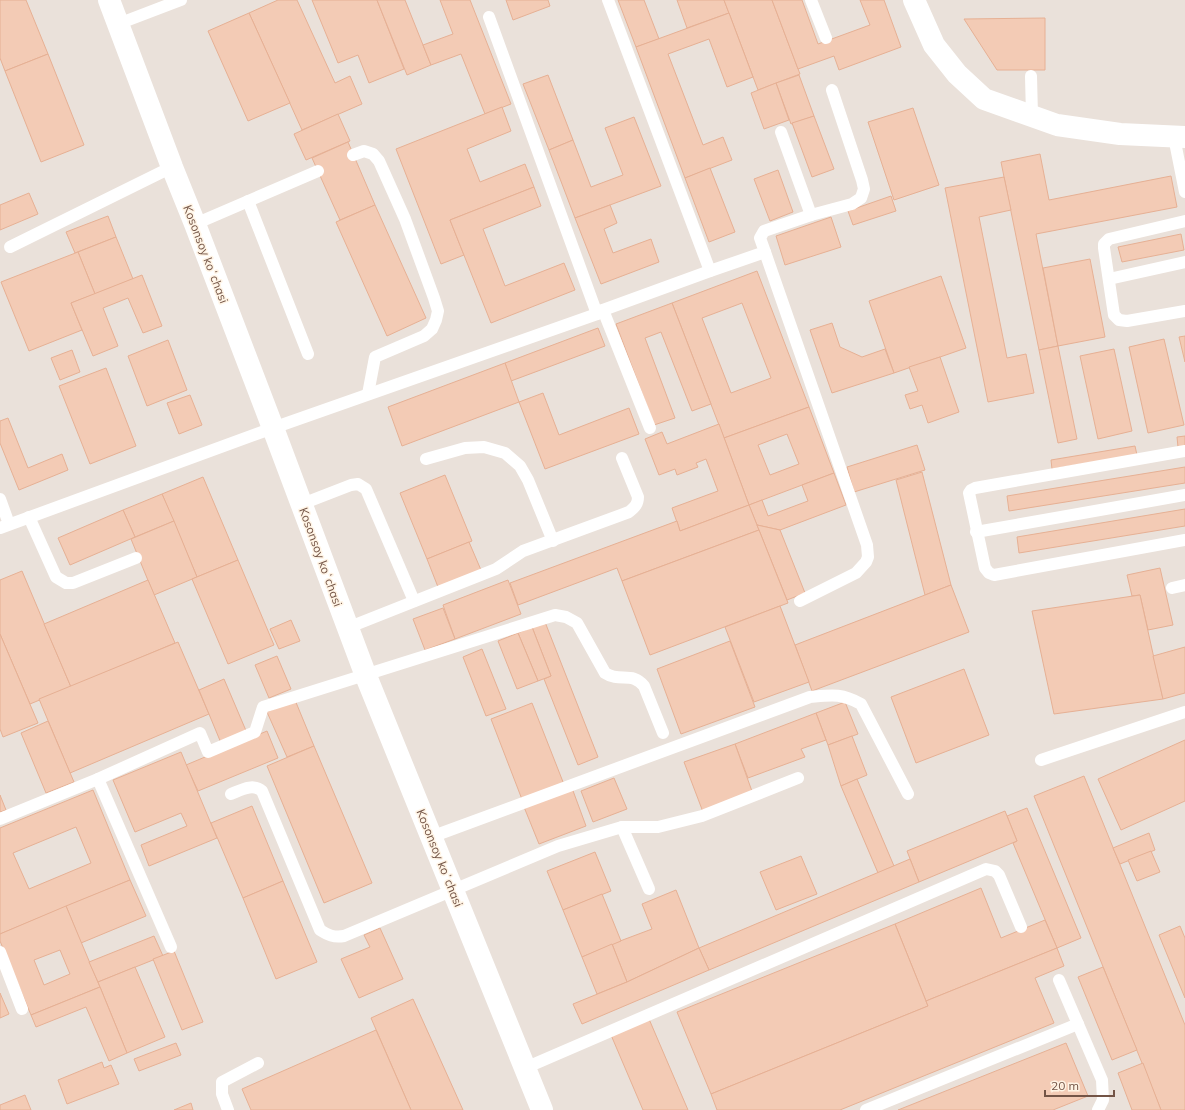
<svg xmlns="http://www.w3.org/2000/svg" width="1185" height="1110" font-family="Mulish,sans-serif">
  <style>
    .industrial { fill: #eae1da }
    .building { fill: #f3cbb5; stroke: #e6b094; fill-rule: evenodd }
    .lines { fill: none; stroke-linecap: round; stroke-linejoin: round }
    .service { stroke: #fff; stroke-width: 12 }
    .minor { stroke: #fff; stroke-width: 22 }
    .secondary { stroke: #fff; stroke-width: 22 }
    .labels { text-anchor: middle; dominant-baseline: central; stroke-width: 3; stroke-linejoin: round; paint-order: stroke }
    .street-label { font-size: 12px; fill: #735446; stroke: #fff4e5 }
  </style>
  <rect width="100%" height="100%" fill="#fdf0de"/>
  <rect class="industrial" x="0" y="0" width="1185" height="1110"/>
  <g class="building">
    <polygon points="0,0 26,0 48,54 5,71 0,58"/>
    <polygon points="278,0 297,0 335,83 350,76 362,104 302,130 249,13"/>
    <polygon points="312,0 377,0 404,69 369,83 358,55 338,63"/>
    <polygon points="377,0 405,0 431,65 407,75"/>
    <polygon points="440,0 470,0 511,104 485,114 461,54 431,65 423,45 453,34"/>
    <polygon points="506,0 548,0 550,6 513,20"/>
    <polygon points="618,0 644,0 659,39 636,47"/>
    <polygon points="677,0 724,0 729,13 687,28"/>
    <polygon points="724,0 772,0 800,74 758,90"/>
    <polygon points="772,0 802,0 818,44 870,25 860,0 884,0 901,47 839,70 834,56 798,69"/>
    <polygon points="249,13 290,103 248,121 208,31"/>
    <polygon points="729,13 753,77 727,87 709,39 668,54 703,145 723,137 732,160 685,178 636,47"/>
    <polygon points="1045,18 1045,70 997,70 964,19"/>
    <polygon points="48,54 84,145 41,162 5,71"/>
    <polygon points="548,75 573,140 549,150 523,84"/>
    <polygon points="799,75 814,116 791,124 776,83"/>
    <polygon points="776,83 789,120 764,129 751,93"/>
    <polygon points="502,107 511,131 467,149 480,182 525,164 534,187 450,220 464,255 441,264 396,149"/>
    <polygon points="913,108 939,185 894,200 868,122"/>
    <polygon points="338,114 350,141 306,160 294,134"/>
    <polygon points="814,116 834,169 812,177 792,123"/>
    <polygon points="634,117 661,186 575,218 549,150 573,140 591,187 623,175 605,128"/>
    <polygon points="348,142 375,205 340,220 312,158"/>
    <polygon points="1040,154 1049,200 1171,176 1177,207 1036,234 1058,346 1039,350 1001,162"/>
    <polygon points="710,168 735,232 709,242 685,178"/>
    <polygon points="778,170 793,212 770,221 754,179"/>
    <polygon points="1004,177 1011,210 979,217 1007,358 1026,354 1034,393 988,402 945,188"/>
    <polygon points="534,187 541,206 483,229 505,286 564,263 575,290 491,323 450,220"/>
    <polygon points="29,193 38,214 0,230 0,205"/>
    <polygon points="891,196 896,211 853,225 848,211"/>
    <polygon points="375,205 426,318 387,336 336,222"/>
    <polygon points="610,205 617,223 604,229 613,253 651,239 659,262 601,284 575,218"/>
    <polygon points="108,216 116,237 75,253 66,232"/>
    <polygon points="831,217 841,247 785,265 776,236"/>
    <polygon points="1181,234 1184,250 1122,262 1118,247"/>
    <polygon points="116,237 133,279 95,294 78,252"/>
    <polygon points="78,252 95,294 71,303 82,330 29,351 1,282"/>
    <polygon points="1090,259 1105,337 1058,346 1043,268"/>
    <path d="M757,271L809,407L724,438L672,303ZM742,303L771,378L731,393L702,318Z"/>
    <polygon points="142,275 162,326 143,333 128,298 103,308 118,346 93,356 71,303"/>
    <polygon points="941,276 966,348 894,373 869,301"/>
    <polygon points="672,303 711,404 692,411 661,332 645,338 675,418 654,425 616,324"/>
    <polygon points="832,323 840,347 862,357 885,349 894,373 832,393 810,330"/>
    <polygon points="598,328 605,346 511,381 505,363"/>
    <polygon points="1185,336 1185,362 1179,337"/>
    <polygon points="1164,339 1184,425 1148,433 1129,347"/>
    <polygon points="168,340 187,390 147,406 128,356"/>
    <polygon points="1058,346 1077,439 1058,443 1039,350"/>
    <polygon points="1114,349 1132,431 1098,439 1080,356"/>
    <polygon points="72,350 80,372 60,380 51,358"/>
    <polygon points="940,357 959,412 928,423 922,405 910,409 905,395 918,391 909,367"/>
    <polygon points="505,363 519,402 402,446 388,407"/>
    <polygon points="106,368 136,446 90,464 59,386"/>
    <polygon points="543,393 559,435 629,408 639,434 545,469 519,402"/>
    <polygon points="190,395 202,425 179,434 167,403"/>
    <path d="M809,407L834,473L749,505L724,438ZM787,434L799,464L770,475L758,445Z"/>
    <polygon points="8,418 28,468 62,454 68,470 19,490 0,443 0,421"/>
    <polygon points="719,424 749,505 680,531 672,508 718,491 706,459 696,463 698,467 677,475 675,469 659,475 645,439 662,432 667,444"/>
    <polygon points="1185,436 1185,446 1178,447 1177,437"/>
    <polygon points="917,445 925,470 854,492 847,467"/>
    <polygon points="1135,446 1137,455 1052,469 1051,460"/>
    <polygon points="1185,467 1185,483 1009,511 1007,496"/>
    <polygon points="922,472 951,585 925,595 896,480"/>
    <polygon points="834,473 846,505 780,530 757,525 749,505 762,500 768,516 808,501 802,485"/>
    <polygon points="445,475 472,541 427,559 400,493"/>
    <polygon points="203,477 238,560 197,577 162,494"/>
    <polygon points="162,494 174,521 135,537 123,510"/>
    <polygon points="749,505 759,530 622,581 617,568 518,605 510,583 677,521 680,531"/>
    <polygon points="1185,509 1185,526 1019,553 1017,537"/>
    <polygon points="123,510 135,537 70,565 58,538"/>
    <polygon points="174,521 197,577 154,595 131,539"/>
    <polygon points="757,525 780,530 805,593 787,600"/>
    <polygon points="759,530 788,603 650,655 622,581"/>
    <polygon points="469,542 481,570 438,587 427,559"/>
    <polygon points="238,560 274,645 228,664 192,579"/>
    <polygon points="1160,568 1173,625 1148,630 1140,595 1132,596 1127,575"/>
    <polygon points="22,571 71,687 30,704 0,634 0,580"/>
    <polygon points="148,580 175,643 71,687 44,624"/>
    <polygon points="508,580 521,614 455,639 443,605"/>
    <polygon points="951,585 969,632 812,691 795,645"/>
    <polygon points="1140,595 1163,699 1054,714 1032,611"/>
    <polygon points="780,606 809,682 754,702 725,627"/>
    <polygon points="443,608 455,639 425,650 413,619"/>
    <polygon points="291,620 300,641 279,649 270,629"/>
    <polygon points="545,622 598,757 578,765 544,679 551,676 532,627"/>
    <polygon points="532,627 551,676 538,681 518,633"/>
    <polygon points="518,633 538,681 517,689 498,641"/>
    <polygon points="0,634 38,723 3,737 0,729"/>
    <polygon points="730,641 755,707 681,734 657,669"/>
    <polygon points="178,642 209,714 70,773 39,699"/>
    <polygon points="1185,647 1185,693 1163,699 1153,656"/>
    <polygon points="482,649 506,709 486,716 463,657"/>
    <polygon points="277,656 291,689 269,698 255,665"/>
    <polygon points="964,669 989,735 916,763 891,697"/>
    <polygon points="224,679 247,733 221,743 199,690"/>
    <polygon points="295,700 314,746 287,757 267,712"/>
    <polygon points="845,702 858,734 828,745 816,713"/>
    <polygon points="532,703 565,787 523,802 491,719"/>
    <polygon points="816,713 826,740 801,749 805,757 748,778 735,744"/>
    <polygon points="48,721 74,782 46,793 21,733"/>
    <polygon points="267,731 278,758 198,791 186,765"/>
    <polygon points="852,736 867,775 841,786 828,745"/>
    <polygon points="1185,740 1185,801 1121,830 1098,779"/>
    <polygon points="735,744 753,794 703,812 684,762"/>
    <polygon points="314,746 372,883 324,903 267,766"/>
    <polygon points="181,752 217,838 149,866 141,845 187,826 181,813 135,832 113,780"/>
    <polygon points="1084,776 1185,1025 1185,1110 1161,1110 1034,796"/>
    <polygon points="614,778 627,809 593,822 581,791"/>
    <polygon points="857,779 894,866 878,873 841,786"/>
    <polygon points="572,788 586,826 539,844 524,807"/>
    <path d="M93,790L130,880L0,934V828ZM76,827L91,863L29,889L13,853Z"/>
    <polygon points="0,795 6,810 0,812"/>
    <polygon points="252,806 283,881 243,898 211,823"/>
    <polygon points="1027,808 1081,938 1057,948 1013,843 1017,841 1007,816"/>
    <polygon points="1005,811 1017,841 919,882 907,851"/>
    <polygon points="1149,833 1155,850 1120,864 1113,848"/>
    <polygon points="1151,851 1160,872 1137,881 1128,860"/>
    <polygon points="595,852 611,891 563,910 547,871"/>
    <polygon points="801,856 817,894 776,910 760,872"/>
    <polygon points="910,859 919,882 709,970 699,948"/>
    <polygon points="130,880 146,916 81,943 66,906"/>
    <polygon points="283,881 317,962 276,979 243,898"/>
    <polygon points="981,888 1001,938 1045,920 1057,948 926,1001 895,924"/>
    <polygon points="676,890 699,948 627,982 612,944 652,929 642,904"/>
    <polygon points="602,894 621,941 582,957 563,910"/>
    <path d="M66,906L100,987L31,1015L0,941V934ZM60,950L70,974L44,985L34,960Z"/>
    <polygon points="895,924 928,1006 711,1094 677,1012"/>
    <polygon points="1180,926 1185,938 1185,998 1159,935"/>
    <polygon points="380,928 403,979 359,998 341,959 370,947 364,935"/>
    <polygon points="154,936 163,956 98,982 89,962"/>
    <polygon points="612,944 627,982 597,994 582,957"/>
    <polygon points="699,948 709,970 582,1024 573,1004 627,982"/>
    <polygon points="1057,948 1064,966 1035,978 1054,1023 840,1110 717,1110 711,1094 928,1006 926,1001"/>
    <polygon points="174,951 203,1022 182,1030 153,959"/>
    <polygon points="135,967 165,1037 127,1053 98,982"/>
    <polygon points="1103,967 1137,1050 1112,1060 1078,977"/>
    <polygon points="100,987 127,1053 109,1061 86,1007 36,1027 31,1015"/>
    <polygon points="0,993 9,1014 0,1018"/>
    <polygon points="413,999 463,1110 411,1110 371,1018"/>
    <polygon points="649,1019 688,1110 643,1110 611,1035"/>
    <polygon points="376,1030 411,1110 251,1110 242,1089"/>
    <polygon points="176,1043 181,1055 139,1071 134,1059"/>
    <polygon points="1066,1043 1088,1096 1053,1110 898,1110"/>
    <polygon points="102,1062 104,1068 111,1065 119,1084 67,1104 58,1080"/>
    <polygon points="1143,1063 1161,1110 1132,1110 1118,1073"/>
    <polygon points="25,1095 31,1110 0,1110 0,1105"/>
    <polygon points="191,1103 193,1110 174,1110"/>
  </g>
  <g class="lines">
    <g class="service">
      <polyline points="608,0 710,271"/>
      <polyline points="811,0 826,38"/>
      <polyline points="489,17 597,314"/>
      <polyline points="118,24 181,0"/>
      <polyline points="1031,76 1032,116"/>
      <polyline points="781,132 811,215"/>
      <polyline points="1174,137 1185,192"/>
      <polyline points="353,155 364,151 373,154 379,161 405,219 434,298 438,311 436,320 432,329 424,336 375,357 368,394"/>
      <polyline points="248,201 308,354"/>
      <polyline points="1185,221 1109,239 1104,244 1104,248 1114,315 1119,320 1127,321 1185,311"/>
      <polyline points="195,224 318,171"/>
      <polyline points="10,247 172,167"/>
      <polyline points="765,252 867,545 868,557 866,562 856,573 800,601"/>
      <polyline points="1109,279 1185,262"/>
      <polyline points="603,310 650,428"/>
      <polyline points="1185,451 975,488 971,490 969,493 985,568 989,573 994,575 1185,540"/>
      <polyline points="426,459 465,448 484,447 505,453 520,466 528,480 553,541"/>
      <polyline points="0,499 9,524"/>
      <polyline points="302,504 351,485 358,484 366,489 414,601"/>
      <polyline points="29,517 56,577 66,583 73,583 136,558"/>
      <polyline points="0,528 273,428 597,314 603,310 710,271 765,252 760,238 764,231 811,215 852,204 861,198 864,189 862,180 832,90"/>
      <polyline points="976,532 1185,495"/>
      <polyline points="1172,588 1185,585"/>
      <path d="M347,628L496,569L523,551L629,512C635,507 638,504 638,497L622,458"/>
      <polyline points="1041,760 1185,712"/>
      <polyline points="98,779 171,947"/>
      <path d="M231,794C241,790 253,783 262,791L320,930C328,935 334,938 344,936L558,846L622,827H658L702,816L798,778"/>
      <path d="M0,819L98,779L200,733L208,752L255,732L263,707L555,615L566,617L577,623L605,673C620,683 632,671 644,686L663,733"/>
      <polyline points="622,827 649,889"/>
      <path d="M431,837L810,697C832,695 841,693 861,704L908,794"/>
      <polyline points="0,952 22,1009"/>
      <polyline points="1059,980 1102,1080 1103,1100 1098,1110"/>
      <polyline points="525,1068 986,869 995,871 999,875 1021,927"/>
      <polyline points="228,1110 222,1094 222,1082 258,1063"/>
      <polyline points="866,1110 1078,1024"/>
    </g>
    <polyline class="minor" points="914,0 934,45 957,74 984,99 1057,125 1120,134 1185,137"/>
    <polyline class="secondary" points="109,0 172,167 195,224 273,428 366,676 542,1110"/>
  </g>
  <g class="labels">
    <g class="street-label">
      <text transform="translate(206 254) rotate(69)">Kosonsoy koʻchasi</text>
      <text transform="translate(321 557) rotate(70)">Kosonsoy koʻchasi</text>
      <text transform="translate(440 858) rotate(68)">Kosonsoy koʻchasi</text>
    </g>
  </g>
  <path d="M1045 1090v6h69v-6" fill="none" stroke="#735446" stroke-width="2"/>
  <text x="1051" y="1090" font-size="12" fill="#735446" stroke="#fff4e5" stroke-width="3" paint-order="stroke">20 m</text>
</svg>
